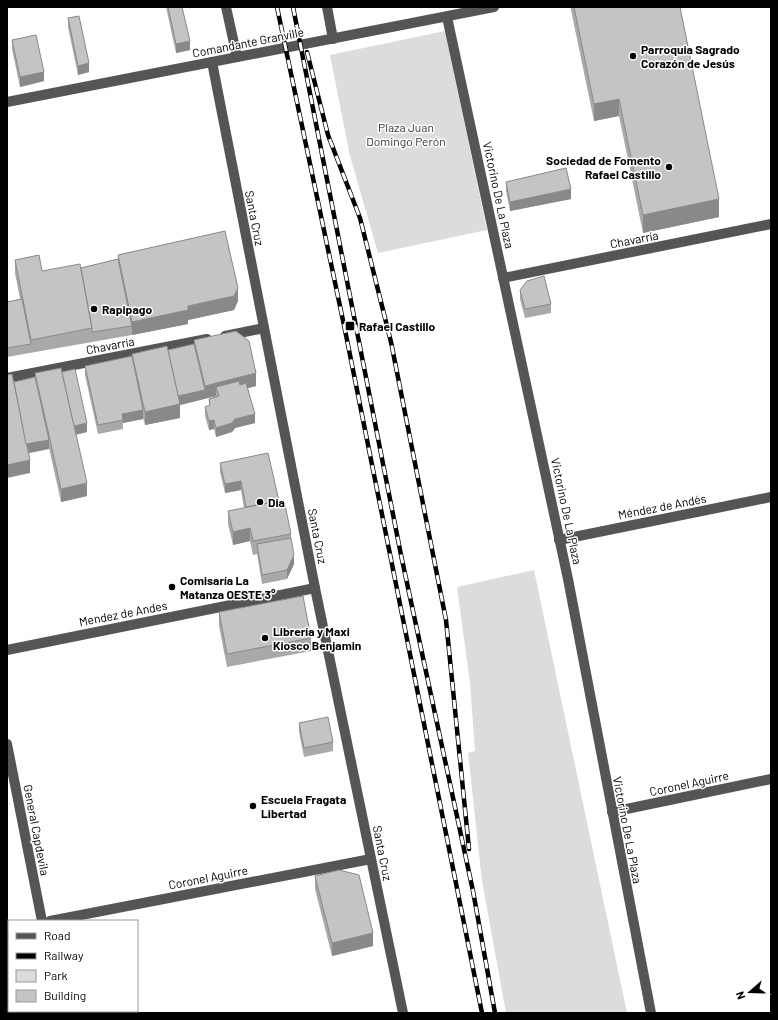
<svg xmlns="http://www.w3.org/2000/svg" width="778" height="1020" font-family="Barlow,sans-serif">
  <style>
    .green { fill: #dcdcdc }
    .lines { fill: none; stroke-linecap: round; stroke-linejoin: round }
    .minor { stroke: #555; stroke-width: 10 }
    .rail-casing { stroke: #000; stroke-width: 4.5 }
    .rail { stroke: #fff; stroke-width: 3; stroke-dasharray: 9; stroke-linecap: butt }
    .wall { fill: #a9a9a9 }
    .shaded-wall { fill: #898989 }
    .building { fill: #c4c4c4; stroke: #898989 }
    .poi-dot { fill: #000; stroke: #fff; stroke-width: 1.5 }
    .labels { text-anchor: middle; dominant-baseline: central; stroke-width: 3; stroke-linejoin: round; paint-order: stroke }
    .street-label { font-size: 12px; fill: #000; stroke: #fff }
    .poi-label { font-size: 12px; font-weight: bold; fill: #000; stroke: #fff; text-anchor: start }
    .park-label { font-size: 12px; fill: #333; stroke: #fff }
  </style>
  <rect width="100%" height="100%" fill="#fff"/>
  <g class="green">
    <polygon points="445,31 487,230 378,253 350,156 330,55"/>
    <polygon points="534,570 627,1013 506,1013 482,881 468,753 475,751 470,683 457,587"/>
  </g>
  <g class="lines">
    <g class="minor">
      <polyline points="226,7 237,57"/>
      <polyline points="327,7 333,39"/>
      <polyline points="447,17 568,579 651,1013"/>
      <polyline points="212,62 315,588 403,1013"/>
      <polyline points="7,102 494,7"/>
      <polyline points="503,278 771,224"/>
      <polyline points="225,336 264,328"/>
      <polyline points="7,378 207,339"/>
      <polyline points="559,540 771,497"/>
      <polyline points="7,650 315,588"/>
      <polyline points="7,744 42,921"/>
      <polyline points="612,812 771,779"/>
      <polyline points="50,921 371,859"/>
      <polyline points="7,930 9,930"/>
      <polyline points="61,1011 61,1013"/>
    </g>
    <defs>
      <g id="rail">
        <polyline points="277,7 345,330 482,1013"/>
        <polyline points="293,7 401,555 473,891 495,1013"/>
        <polyline points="307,52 328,135 360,218 391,342 446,620 469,849"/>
      </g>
    </defs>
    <use href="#rail" class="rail-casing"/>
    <use href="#rail" class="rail"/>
  </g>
  <g class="wall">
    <polygon points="166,7 182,7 190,50 176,53"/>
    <polygon points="571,7 680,7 719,217 643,233 619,116 594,121 571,10"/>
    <polygon points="68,18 89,72 78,75 68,27"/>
    <polygon points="12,40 44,81 20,87 12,49"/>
    <polygon points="506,182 571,199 510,211 506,191"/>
    <polygon points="118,255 238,301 234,310 188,320 188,324 132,335 92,342 7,357 7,302 20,299 15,273 15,260 42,271 81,268 118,259"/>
    <polygon points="520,290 551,304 551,313 525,318 520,299"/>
    <polygon points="194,340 256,386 248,388 255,423 235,428 232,432 216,437 214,429 209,430 205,416 205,407 209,406 209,399 216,396 180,405 180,418 145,425 143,418 143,419 123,423 123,429 98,434 85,375 85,366 132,359 132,354 168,350 194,344"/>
    <polygon points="62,372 87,432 76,435 87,496 61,502 49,448 28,453 30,473 14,382 35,377 35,373"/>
    <polygon points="220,463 279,501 291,534 291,538 294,564 287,579 262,584 257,554 253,555 250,541 233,545 228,524 228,511 244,508 241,490 225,493 220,472"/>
    <polygon points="219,612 311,638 311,651 227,667 219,626"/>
    <polygon points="299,723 333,742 333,751 304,757 299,732"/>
    <polygon points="315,876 373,946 332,956 315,889"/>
  </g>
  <g class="shaded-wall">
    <polygon points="190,41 190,50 176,53 176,44"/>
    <polygon points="89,63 89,72 78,75 78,66"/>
    <polygon points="44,72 44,81 20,87 20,77"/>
    <polygon points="619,99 619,116 594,121 594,104"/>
    <polygon points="571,189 571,199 510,211 510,202"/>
    <polygon points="719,199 719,217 643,233 643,215"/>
    <polygon points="238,288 238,301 234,310 188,320 188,324 132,335 132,322"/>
    <polygon points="256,373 256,386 219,396 216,387 216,396 180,405 180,418 145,425 145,412 177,396 205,390 205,386"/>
    <polygon points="143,410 143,419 123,423 122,414"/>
    <polygon points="255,414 255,423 235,428 232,432 216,437 216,428 235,419"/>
    <polygon points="214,420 214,429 209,430 209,421"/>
    <polygon points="87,423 87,432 73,435 73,426"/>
    <polygon points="49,440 49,449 25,454 25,444"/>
    <polygon points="30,460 30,473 7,478 7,465"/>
    <polygon points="241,481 241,490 225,493 225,484"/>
    <polygon points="87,483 87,496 61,502 61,489"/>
    <polygon points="250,528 250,541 233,545 233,532"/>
    <polygon points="294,555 294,564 287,579 287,570"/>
    <polygon points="373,933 373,946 332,956 332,943"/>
  </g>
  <g class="building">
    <polygon points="168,7 182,7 190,41 176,44"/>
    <polygon points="574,7 680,7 719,199 643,215 619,99 594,104"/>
    <polygon points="79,16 89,63 78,66 68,18"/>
    <polygon points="36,35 44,72 20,77 12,40"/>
    <polygon points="566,168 571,189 510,202 506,182"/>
    <polygon points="225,231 238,288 234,296 188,306 188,310 132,322 118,255"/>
    <polygon points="39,255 42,271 80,264 92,328 31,340 15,260"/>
    <polygon points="118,259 132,326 92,332 92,328 81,268"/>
    <polygon points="544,276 551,304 525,309 520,290 527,281"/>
    <polygon points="22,299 31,344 7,348 7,302"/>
    <polygon points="236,331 249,341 256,373 205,386 194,340"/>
    <polygon points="194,344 205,390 178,396 168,350"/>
    <polygon points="167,346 180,404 145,412 132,354"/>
    <polygon points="132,356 143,410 122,414 123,420 98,425 85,366"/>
    <polygon points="61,368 87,483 61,489 35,373"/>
    <polygon points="75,369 87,423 74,426 62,372"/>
    <polygon points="12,374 30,460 7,465 7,375"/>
    <polygon points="35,377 49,440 26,444 14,382"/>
    <polygon points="239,381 240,385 246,383 255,414 235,419 232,423 216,428 214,420 209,421 205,407 210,405 209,399 219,396 216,387"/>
    <polygon points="268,453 279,501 246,507 241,481 225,484 220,463"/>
    <polygon points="284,500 291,534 253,541 250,528 233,532 228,511"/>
    <polygon points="291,538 294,555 287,570 262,575 257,544"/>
    <polygon points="303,596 311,638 227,654 219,612"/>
    <polygon points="328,717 333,742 304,748 299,723"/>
    <polygon points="339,870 359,875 373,933 332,943 315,876"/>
  </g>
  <g class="poi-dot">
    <circle cx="633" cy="56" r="4"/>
    <circle cx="669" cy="167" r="4"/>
    <circle cx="94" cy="309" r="4"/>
    <rect x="345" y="321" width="10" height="10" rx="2"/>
    <circle cx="260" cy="502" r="4"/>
    <circle cx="172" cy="587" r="4"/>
    <circle cx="265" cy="638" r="4"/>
    <circle cx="253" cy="806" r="4"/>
  </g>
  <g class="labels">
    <g class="street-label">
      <text transform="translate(248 42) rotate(-11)">Comandante Granville</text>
      <text transform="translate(499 195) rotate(78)">Victorino De La Plaza</text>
      <text transform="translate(255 218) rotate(79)">Santa Cruz</text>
      <text transform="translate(634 239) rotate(-11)">Chavarría</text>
      <text transform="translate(110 345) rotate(-11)">Chavarría</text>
      <text transform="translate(662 506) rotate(-11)">Méndez de Andés</text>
      <text transform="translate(567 511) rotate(78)">Victorino De La Plaza</text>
      <text transform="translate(318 536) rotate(79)">Santa Cruz</text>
      <text transform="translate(123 613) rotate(-11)">Mendez de Andes</text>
      <text transform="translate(689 783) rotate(-12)">Coronel Aguirre</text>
      <text transform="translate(37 830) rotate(79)">General Capdevila</text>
      <text transform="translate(628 830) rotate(79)">Victorino De La Plaza</text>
      <text transform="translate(383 853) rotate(79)">Santa Cruz</text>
      <text transform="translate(208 877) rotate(-11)">Coronel Aguirre</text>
    </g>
    <g class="poi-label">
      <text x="641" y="49">Parroquia Sagrado<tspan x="641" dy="14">Corazón de Jesús</tspan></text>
      <text x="661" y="160" text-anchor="end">Sociedad de Fomento<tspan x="661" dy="14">Rafael Castillo</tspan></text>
      <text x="102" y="309">Rapipago</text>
      <text x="359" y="326">Rafael Castillo</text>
      <text x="268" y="502">Dia</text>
      <text x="180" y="580">Comisaría La<tspan x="180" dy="14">Matanza OESTE 3°</tspan></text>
      <text x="273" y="631">Librería y Maxi<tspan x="273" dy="14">Kiosco Benjamin</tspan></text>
      <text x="261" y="799">Escuela Fragata<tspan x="261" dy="14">Libertad</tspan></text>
    </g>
    <g class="park-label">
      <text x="406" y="127">Plaza Juan<tspan x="406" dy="14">Domingo Perón</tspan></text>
    </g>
  </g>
  <rect width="778" height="1020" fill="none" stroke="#000000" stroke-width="16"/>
  <rect x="8" y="920" width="130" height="92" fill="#ffffff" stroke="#999999"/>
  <rect x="16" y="933" width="20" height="6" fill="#555555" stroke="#999999"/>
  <text x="44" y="940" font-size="12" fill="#000000">Road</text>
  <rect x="16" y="953" width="20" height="6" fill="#000000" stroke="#999999"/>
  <text x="44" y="960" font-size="12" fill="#000000">Railway</text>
  <rect x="16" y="970" width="20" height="12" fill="#dcdcdc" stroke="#999999"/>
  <text x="44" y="980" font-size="12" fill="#000000">Park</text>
  <rect x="16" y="990" width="20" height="12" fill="#c4c4c4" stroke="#999999"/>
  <text x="44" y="1000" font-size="12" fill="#000000">Building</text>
  <g transform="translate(750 992) rotate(250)" stroke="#ffffff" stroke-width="3" paint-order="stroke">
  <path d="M0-3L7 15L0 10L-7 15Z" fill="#000000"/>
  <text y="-6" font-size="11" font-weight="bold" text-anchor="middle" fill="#000000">N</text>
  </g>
</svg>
